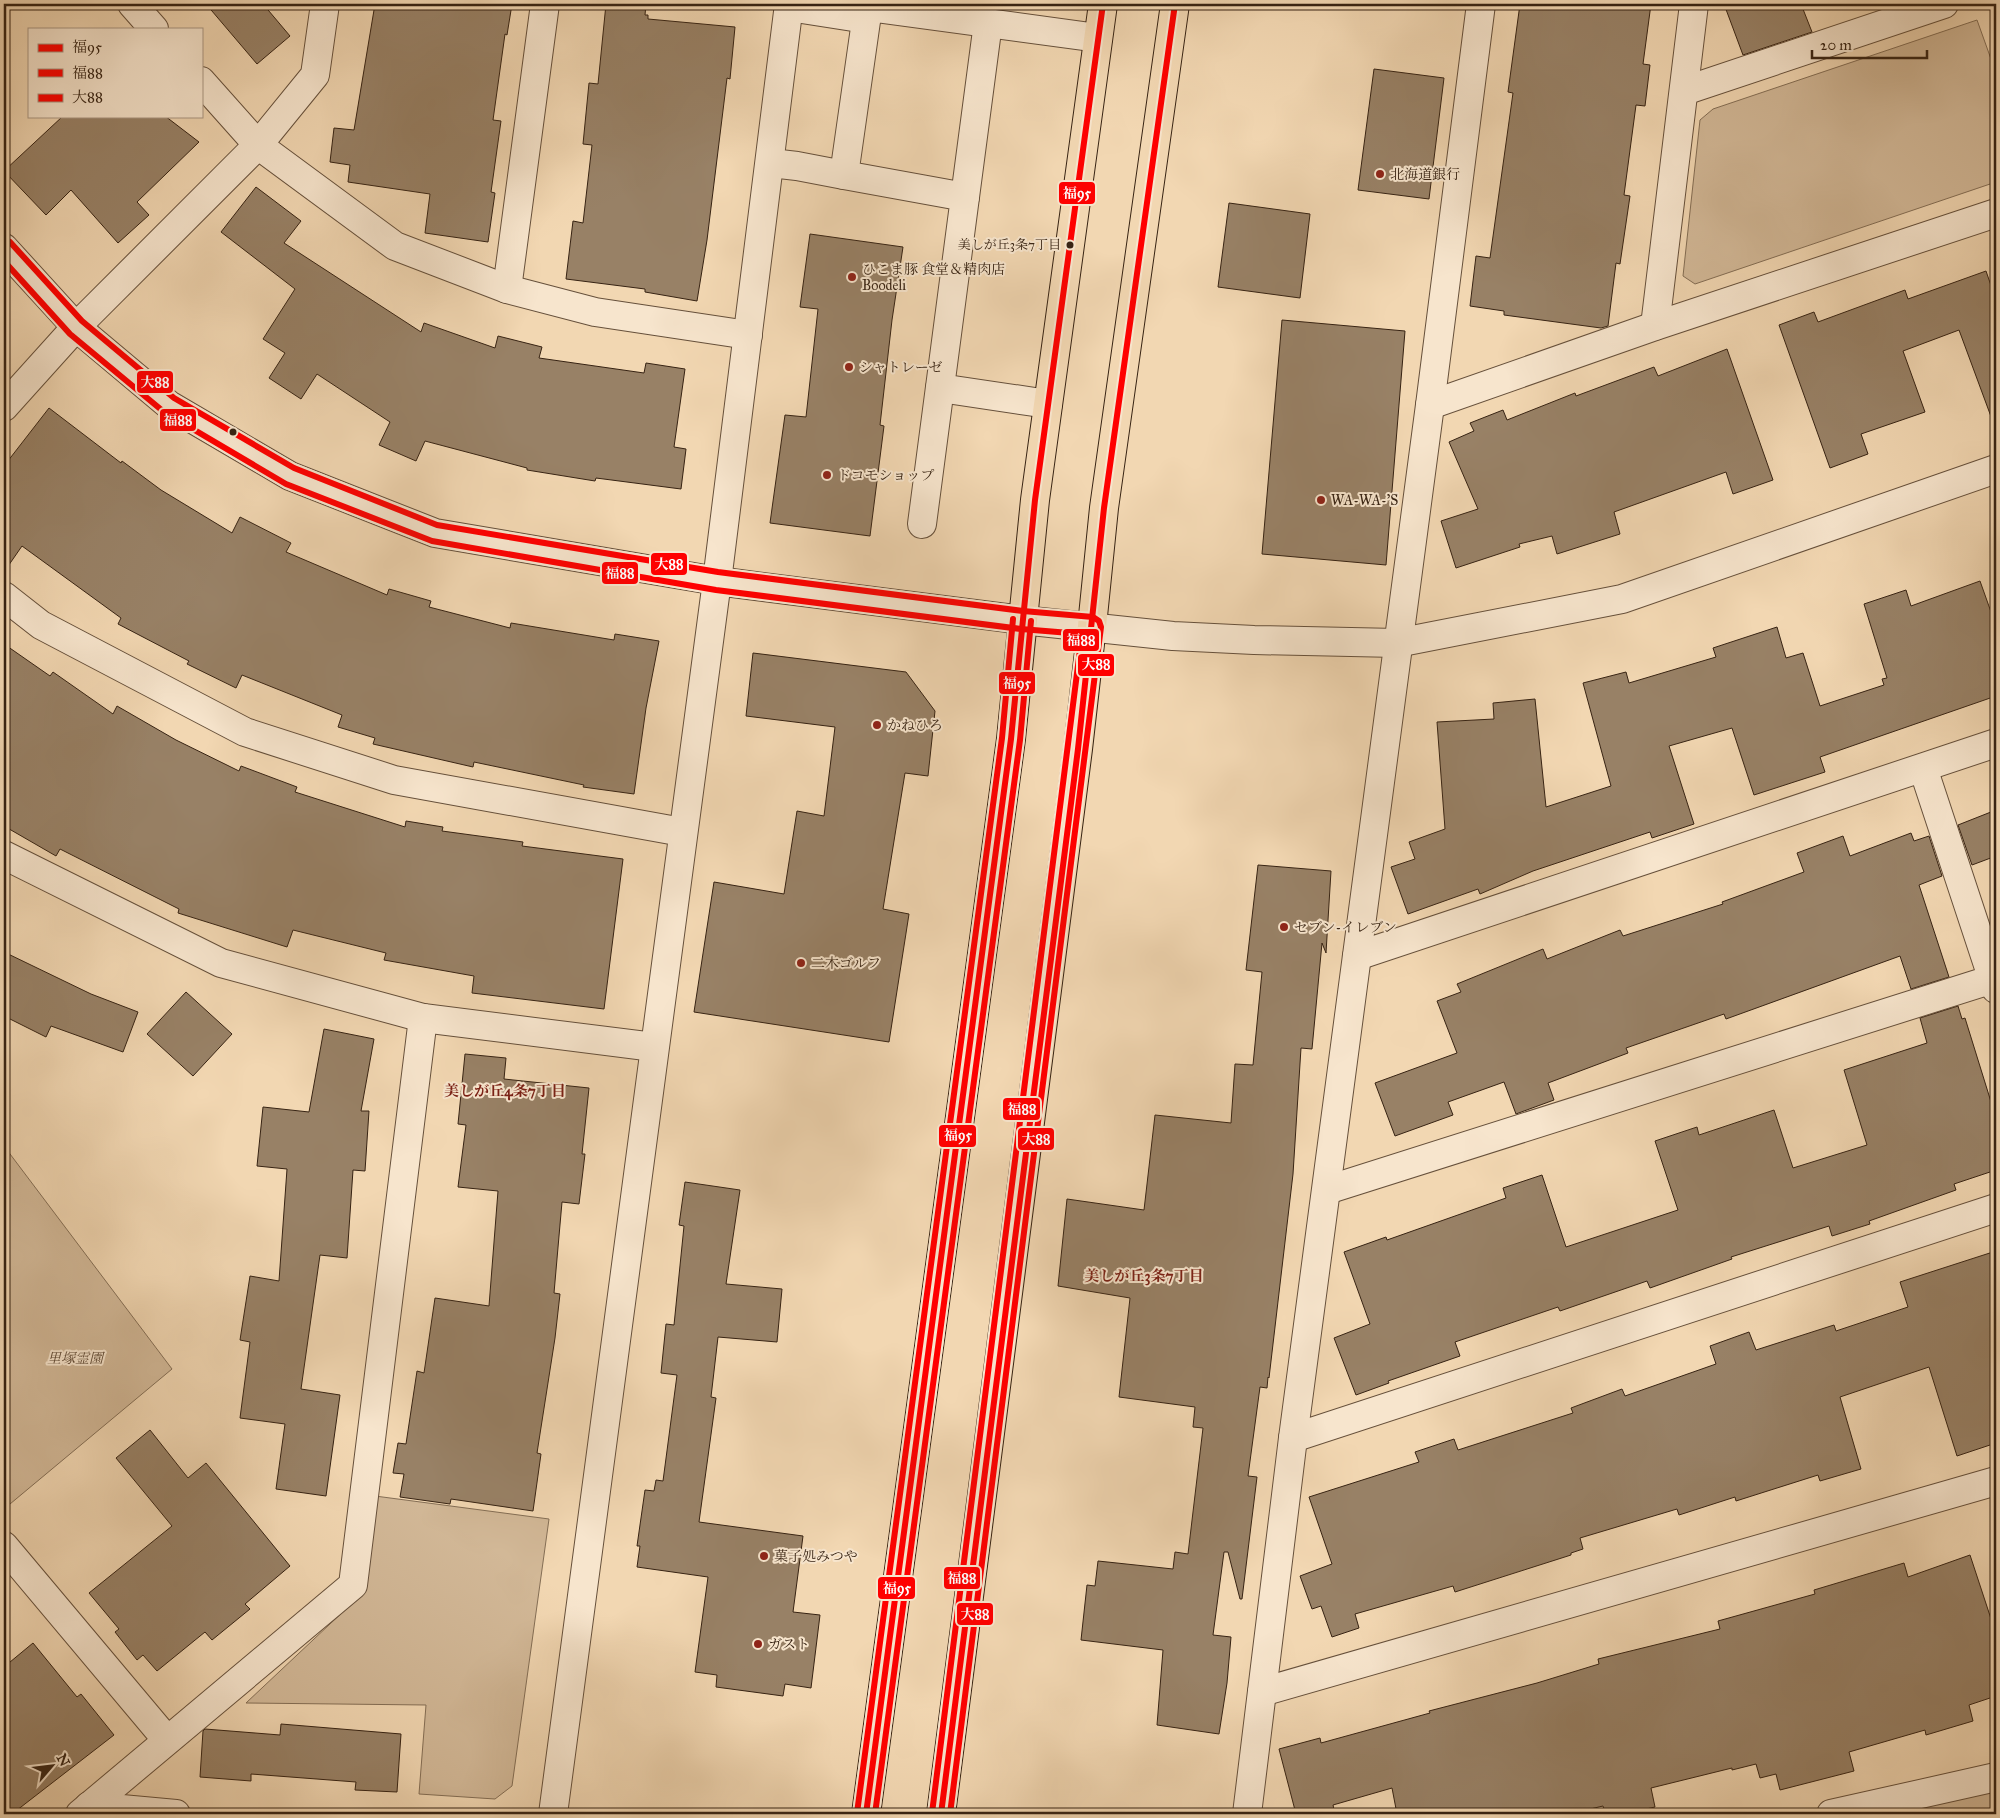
<svg xmlns="http://www.w3.org/2000/svg" width="2000" height="1818" font-family="'IM FELL Great Primer','Noto Serif JP',serif">
  <style>
    .green { fill: #d2b897; stroke: #846e55 }
    .building { fill: #988166; stroke: #372313 }
    .lines { fill: none; stroke-linecap: round; stroke-linejoin: round }
    .minor-casing { stroke: #66503b; stroke-width: 30 }
    .major-casing { stroke: #372313; stroke-width: 30 }
    .minor { stroke: #f7e5cd; stroke-width: 28 }
    .major { stroke: #f2d7b2; stroke-width: 28 }
    .bus-1-casing { stroke: #f7e5cd; stroke-width: 10 }
    .bus-2-casing { stroke: #f7e5cd; stroke-width: 10 }
    .bus-3-casing { stroke: #f7e5cd; stroke-width: 10 }
    .bus-1 { stroke: #f00; stroke-width: 6 }
    .bus-2 { stroke: #f00; stroke-width: 6 }
    .bus-3 { stroke: #f00; stroke-width: 6 }
    .poi-dot { fill: #8f2418; stroke: #f7e5cd; stroke-width: 2 }
    .bus-dot { fill: #372313; stroke: #f7e5cd; stroke-width: 2 }
    .labels { text-anchor: middle; dominant-baseline: central; stroke-width: 4; stroke-linejoin: round; paint-order: stroke }
    .bus-label { font-size: 13px; fill: #372313; stroke: #f7e5cd; text-anchor: end }
    .poi-label { font-size: 14px; fill: #372313; stroke: #f7e5cd; text-anchor: start }
    .park-label { font-size: 14px; font-style: italic; fill: #5e4834; stroke: #f7e5cd }
    .neighbourhood-label { font-size: 15px; font-weight: bold; fill: #7a1f14; stroke: #f7e5cd }
    .line-badge { stroke: #f7e5cd; stroke-width: 2 }
    .badge-label { font-size: 14px; text-anchor: middle; font-weight: bold; fill: #fff }
  </style>
  <rect width="100%" height="100%" fill="#f2d7b2"/>
  <filter id="stains"><feTurbulence type="fractalNoise" baseFrequency=".004" numOctaves="4"/><feColorMatrix values="0 0 0 0 .2 0 0 0 0 .09 0 0 0 0 .02 0 0 0 .5 -.17"/></filter>
  <radialGradient id="worn" r=".72"><stop offset=".6" stop-color="#630" stop-opacity="0"/><stop offset="1" stop-color="#630" stop-opacity=".3"/></radialGradient>
  <g class="green">
    <polygon points="1977,20 1996,73 1996,182 1695,284 1683,276 1700,120 1713,109"/>
    <polygon points="4,1146 172,1369 4,1509"/>
    <polygon points="375,1496 549,1519 512,1786 495,1799 419,1794 426,1705 246,1703 364,1592"/>
    <polygon points="1996,1777 1996,1814 1929,1814 1916,1794"/>
  </g>
  <g class="building">
    <polygon points="206,4 263,4 290,36 257,64"/>
    <polygon points="375,4 512,4 507,35 505,34 493,120 501,121 491,192 495,193 488,242 425,233 430,194 348,182 350,165 330,162 334,128 354,130"/>
    <polygon points="606,4 646,4 645,15 648,15 648,19 735,27 730,79 727,78 707,240 697,301 645,292 645,289 566,279 573,221 583,223 592,145 583,144 589,83 598,84"/>
    <polygon points="1520,4 1651,4 1643,64 1650,65 1645,106 1636,105 1624,195 1630,196 1620,264 1616,263 1608,326 1601,328 1504,315 1504,311 1470,306 1476,256 1490,258 1513,93 1508,92"/>
    <polygon points="1724,4 1801,4 1812,32 1743,55"/>
    <polygon points="1374,69 1444,78 1429,199 1358,190"/>
    <polygon points="63,116 165,116 199,142 137,202 149,215 118,243 71,190 46,215 4,171"/>
    <polygon points="256,187 301,221 284,243 421,332 424,323 495,348 498,336 542,347 539,358 644,373 646,363 685,369 674,447 686,449 681,489 596,478 595,481 527,470 527,468 425,441 416,461 379,445 390,422 317,374 301,399 269,378 285,353 263,339 295,289 221,232"/>
    <polygon points="1229,203 1310,214 1300,298 1218,287"/>
    <polygon points="810,234 903,247 892,320 880,425 884,426 870,536 770,523 785,415 806,417 818,309 800,307"/>
    <polygon points="1986,271 1996,300 1996,422 1993,422 1959,330 1903,351 1925,412 1861,434 1868,454 1830,468 1779,325 1814,312 1818,322 1905,290 1908,299"/>
    <polygon points="1282,320 1405,331 1386,565 1262,554"/>
    <polygon points="1727,349 1773,480 1733,494 1726,472 1614,512 1620,534 1557,554 1552,536 1519,544 1520,547 1456,568 1441,521 1478,509 1449,442 1474,431 1470,423 1503,410 1507,420 1575,393 1576,396 1654,367 1658,376"/>
    <polygon points="49,408 121,463 122,461 161,490 232,533 240,517 291,543 286,552 387,595 389,589 431,601 429,607 510,628 511,623 614,640 615,634 659,641 646,708 634,794 583,787 584,785 474,762 473,767 373,744 375,738 338,727 342,715 242,675 236,688 187,664 189,661 118,624 121,618 22,546 4,572 4,466"/>
    <polygon points="1980,581 1996,626 1996,696 1820,757 1825,772 1754,795 1732,728 1669,746 1694,824 1652,838 1650,832 1533,871 1480,894 1478,889 1408,914 1391,867 1415,859 1409,842 1445,829 1437,722 1494,719 1493,703 1535,699 1546,807 1611,786 1583,683 1626,672 1629,683 1716,657 1713,648 1777,627 1786,658 1803,653 1820,706 1884,685 1882,679 1887,678 1864,604 1906,590 1911,606"/>
    <polygon points="4,644 50,676 53,672 113,714 117,706 176,740 239,771 241,766 297,787 295,792 405,827 406,821 443,827 442,831 523,842 522,846 623,859 604,1009 472,993 474,976 384,960 386,953 293,930 287,947 178,913 179,909 60,849 56,856 4,826"/>
    <polygon points="753,653 906,672 935,711 928,776 905,773 883,909 909,914 889,1042 694,1012 714,882 784,894 797,811 824,816 835,727 746,716"/>
    <polygon points="1996,810 1996,856 1972,865 1958,825"/>
    <polygon points="1911,833 1914,841 1929,836 1942,876 1919,885 1949,977 1911,989 1900,956 1726,1019 1724,1014 1626,1048 1628,1053 1548,1083 1554,1100 1524,1111 1516,1114 1504,1082 1448,1102 1453,1115 1395,1136 1375,1083 1457,1053 1437,1001 1461,992 1457,984 1543,949 1547,959 1620,930 1623,936 1723,904 1722,902 1804,872 1797,853 1843,836 1850,856"/>
    <polygon points="1258,865 1331,871 1326,953 1322,943 1312,1049 1301,1048 1293,1174 1269,1378 1268,1377 1267,1388 1260,1387 1248,1476 1257,1477 1242,1599 1240,1599 1228,1552 1224,1552 1213,1635 1231,1637 1227,1683 1219,1734 1157,1725 1163,1650 1081,1640 1087,1585 1095,1586 1098,1561 1173,1569 1175,1552 1188,1554 1203,1428 1193,1427 1195,1407 1119,1397 1130,1298 1058,1286 1067,1199 1144,1210 1155,1115 1231,1123 1235,1064 1253,1065 1262,972 1246,970"/>
    <polygon points="4,952 91,994 138,1012 123,1052 51,1026 46,1037 4,1016"/>
    <polygon points="186,992 232,1034 193,1076 147,1034"/>
    <polygon points="1958,1006 1962,1019 1965,1018 1996,1118 1996,1170 1954,1184 1956,1190 1869,1221 1870,1224 1832,1236 1829,1226 1731,1257 1732,1259 1650,1288 1647,1281 1560,1311 1558,1307 1455,1342 1460,1356 1388,1381 1389,1383 1356,1395 1334,1338 1370,1324 1344,1252 1386,1237 1387,1240 1506,1198 1503,1188 1542,1175 1566,1247 1678,1210 1655,1141 1697,1127 1699,1135 1774,1110 1793,1168 1867,1145 1844,1070 1927,1043 1920,1018"/>
    <polygon points="324,1029 374,1039 361,1111 369,1111 365,1171 353,1170 347,1258 320,1255 301,1389 340,1395 326,1496 276,1489 285,1424 240,1418 250,1342 240,1340 250,1276 279,1281 287,1169 257,1166 263,1107 309,1112"/>
    <polygon points="465,1054 506,1058 504,1079 589,1088 582,1154 585,1154 579,1204 562,1202 554,1293 560,1294 555,1338 537,1453 541,1454 533,1511 451,1499 450,1504 400,1497 404,1474 393,1473 398,1443 406,1444 417,1371 424,1373 435,1298 489,1306 498,1191 458,1187 466,1125 458,1124"/>
    <polygon points="685,1182 740,1190 726,1284 782,1289 777,1342 718,1337 711,1397 716,1398 699,1522 803,1536 793,1612 820,1615 811,1688 785,1684 783,1696 716,1687 717,1675 695,1672 708,1577 637,1567 640,1546 637,1546 645,1490 654,1491 656,1480 663,1481 677,1375 661,1373 666,1324 674,1325 684,1226 679,1225"/>
    <polygon points="1996,1251 1996,1443 1957,1456 1929,1367 1840,1397 1861,1469 1820,1481 1818,1475 1736,1501 1735,1497 1679,1515 1677,1509 1580,1538 1583,1549 1571,1553 1571,1555 1455,1592 1453,1586 1355,1614 1359,1628 1332,1637 1321,1606 1312,1609 1300,1576 1332,1564 1309,1497 1419,1462 1415,1452 1454,1439 1458,1450 1573,1413 1571,1408 1622,1389 1625,1396 1716,1364 1710,1346 1749,1332 1756,1350 1834,1325 1836,1331 1908,1307 1900,1282"/>
    <polygon points="150,1430 188,1478 206,1463 290,1566 245,1604 250,1609 212,1640 205,1632 157,1671 143,1655 137,1660 115,1632 119,1629 89,1593 172,1526 116,1458"/>
    <polygon points="1970,1555 1996,1634 1996,1696 1969,1705 1973,1721 1926,1735 1925,1730 1849,1752 1854,1771 1780,1790 1776,1774 1760,1778 1756,1764 1732,1770 1732,1768 1651,1788 1655,1807 1624,1814 1605,1814 1603,1806 1569,1814 1397,1814 1392,1788 1333,1805 1335,1814 1296,1814 1279,1749 1320,1738 1321,1743 1430,1713 1429,1711 1537,1683 1599,1664 1598,1659 1720,1629 1718,1621 1815,1594 1814,1590 1904,1563 1908,1577"/>
    <polygon points="33,1643 77,1697 81,1694 114,1735 12,1814 4,1814 4,1667"/>
    <polygon points="281,1724 401,1734 397,1792 355,1790 356,1782 251,1774 251,1781 200,1777 203,1731 205,1729 280,1735"/>
  </g>
  <g class="lines">
    <defs>
      <g id="minor">
        <polyline points="132,4 154,29"/>
        <polyline points="789,7 866,19"/>
        <polyline points="201,81 258,145 395,246 507,289 595,312 748,335"/>
        <polyline points="1684,91 1944,4"/>
        <polyline points="771,163 797,166 844,175"/>
        <polyline points="965,197 988,23"/>
        <polyline points="4,248 76,327 169,405 290,476 435,533 717,581 1022,620 1173,636 1254,640 1397,643 1622,599 1996,469"/>
        <polyline points="507,289 545,4"/>
        <polyline points="1655,326 1694,4"/>
        <polyline points="940,388 1048,404"/>
        <polyline points="1430,405 1655,326 1996,213"/>
        <polyline points="4,407 76,327 258,145 315,75 325,4"/>
        <polyline points="922,524 965,197 844,175 868,7 1098,38"/>
        <polyline points="4,596 41,625 245,732 394,780 682,832"/>
        <polyline points="1923,768 1996,989"/>
        <polyline points="4,855 221,963 423,1018 654,1047"/>
        <polyline points="1357,956 1996,743"/>
        <polyline points="1327,1190 1996,978"/>
        <polyline points="1293,1438 1996,1208"/>
        <polyline points="4,1546 167,1740"/>
        <polyline points="1262,1692 1996,1481"/>
        <polyline points="89,1806 176,1814"/>
        <polyline points="80,1814 353,1585 423,1018"/>
        <polyline points="553,1814 717,581 789,4"/>
        <polyline points="1247,1814 1293,1438 1430,405 1481,4"/>
        <polyline points="1831,1814 1996,1777"/>
      </g>
      <g id="major">
        <polyline points="866,1814 1011,739 1035,500 1103,4"/>
        <polyline points="941,1814 1078,749 1092,626 1104,508 1175,4"/>
      </g>
    </defs>
    <use href="#minor" class="minor-casing"/>
    <use href="#major" class="major-casing"/>
    <use href="#minor" class="minor"/>
    <use href="#major" class="major"/>
    <defs>
      <g id="bus-1">
        <polyline points="866,1814 1011,739 1035,500 1103,4"/>
        <polyline points="941,1814 1078,749 1104,508 1175,4"/>
      </g>
      <g id="bus-2">
        <polyline points="4,261 70,334 164,412 286,484 432,541 716,590 1021,629 1082,634 932,1813"/>
        <polyline points="875,1814 1020,740 1031,621"/>
      </g>
      <g id="bus-3">
        <polyline points="10,242 82,321 174,398 294,468 437,525 718,572 1023,611 1093,617 1099,621 1101,627 950,1814"/>
        <polyline points="857,1813 1002,738 1013,619"/>
      </g>
    </defs>
    <use href="#bus-1" class="bus-1-casing"/>
    <use href="#bus-2" class="bus-2-casing"/>
    <use href="#bus-3" class="bus-3-casing"/>
    <use href="#bus-1" class="bus-1"/>
    <use href="#bus-2" class="bus-2"/>
    <use href="#bus-3" class="bus-3"/>
  </g>
  <g class="poi-dot">
    <circle cx="1380" cy="174" r="5"/>
    <circle cx="852" cy="277" r="5"/>
    <circle cx="849" cy="367" r="5"/>
    <circle cx="827" cy="475" r="5"/>
    <circle cx="1321" cy="500" r="5"/>
    <circle cx="877" cy="725" r="5"/>
    <circle cx="1284" cy="927" r="5"/>
    <circle cx="801" cy="963" r="5"/>
    <circle cx="764" cy="1556" r="5"/>
    <circle cx="758" cy="1644" r="5"/>
  </g>
  <g class="bus-dot">
    <circle cx="1070" cy="245" r="4.5"/>
    <circle cx="233" cy="432" r="4.5"/>
  </g>
  <g class="labels">
    <g class="bus-label">
      <text x="1061" y="245">美しが丘3条7丁目</text>
    </g>
    <g class="poi-label">
      <text x="1390" y="174">北海道銀行</text>
      <text x="862" y="269">ひこま豚 食堂＆精肉店<tspan x="862" dy="16">Boodeli</tspan></text>
      <text x="859" y="367">シャトレーゼ</text>
      <text x="837" y="475">ドコモショップ</text>
      <text x="1331" y="500">WA-WA-’S</text>
      <text x="887" y="725">かねひろ</text>
      <text x="1294" y="927">セブン-イレブン</text>
      <text x="811" y="963">二木ゴルフ</text>
      <text x="774" y="1556">菓子処みつや</text>
      <text x="768" y="1644">ガスト</text>
    </g>
    <g class="park-label">
      <text x="75" y="1358">里塚霊園</text>
    </g>
    <g class="neighbourhood-label">
      <text x="505" y="1091">美しが丘4条7丁目</text>
      <text x="1144" y="1276">美しが丘3条7丁目</text>
    </g>
  </g>
  <g class="line-badge">
    <rect x="1058" y="181" width="38" height="24" rx="5" fill="#f00"/>
    <rect x="136" y="370" width="38" height="24" rx="5" fill="#f00"/>
    <rect x="159" y="408" width="38" height="24" rx="5" fill="#f00"/>
    <rect x="650" y="552" width="38" height="24" rx="5" fill="#f00"/>
    <rect x="601" y="561" width="38" height="24" rx="5" fill="#f00"/>
    <rect x="1062" y="628" width="38" height="24" rx="5" fill="#f00"/>
    <rect x="1077" y="653" width="38" height="24" rx="5" fill="#f00"/>
    <rect x="998" y="671" width="38" height="24" rx="5" fill="#f00"/>
    <rect x="1002" y="1097" width="39" height="24" rx="5" fill="#f00"/>
    <rect x="938" y="1124" width="39" height="24" rx="5" fill="#f00"/>
    <rect x="1017" y="1127" width="38" height="24" rx="5" fill="#f00"/>
    <rect x="943" y="1566" width="38" height="24" rx="5" fill="#f00"/>
    <rect x="877" y="1576" width="39" height="24" rx="5" fill="#f00"/>
    <rect x="956" y="1602" width="38" height="24" rx="5" fill="#f00"/>
  </g>
  <g class="badge-label">
    <text x="1077" y="198">福95</text>
    <text x="155" y="387">大88</text>
    <text x="178" y="425">福88</text>
    <text x="669" y="569">大88</text>
    <text x="620" y="578">福88</text>
    <text x="1081" y="645">福88</text>
    <text x="1096" y="669">大88</text>
    <text x="1017" y="688">福95</text>
    <text x="1022" y="1114">福88</text>
    <text x="958" y="1140">福95</text>
    <text x="1036" y="1144">大88</text>
    <text x="962" y="1583">福88</text>
    <text x="897" y="1593">福95</text>
    <text x="975" y="1619">大88</text>
  </g>
  <rect width="2000" height="1818" fill="none" stroke="#f2d7b2" stroke-width="20"/>
  <rect x="5" y="5" width="1990" height="1808" fill="none" stroke="#372313" stroke-width="2.5"/>
  <rect x="10" y="10" width="1980" height="1798" fill="none" stroke="#372313"/>
  <rect x="28" y="28" width="175" height="90" fill="#f7e5cd" stroke="#aa9783"/>
  <rect x="38" y="44" width="25" height="8" fill="#ff0000" stroke="#aa9783"/>
  <text x="72" y="52" font-size="15" fill="#372313">福95</text>
  <rect x="38" y="69" width="25" height="8" fill="#ff0000" stroke="#aa9783"/>
  <text x="72" y="78" font-size="15" fill="#372313">福88</text>
  <rect x="38" y="94" width="25" height="8" fill="#ff0000" stroke="#aa9783"/>
  <text x="72" y="102" font-size="15" fill="#372313">大88</text>
  <g transform="translate(52 1766) rotate(62)" stroke="#f7e5cd" stroke-width="4" paint-order="stroke">
  <path d="M0-4L9 19L0 12L-9 19Z" fill="#372313"/>
  <text y="-8" font-size="14" font-weight="bold" text-anchor="middle" fill="#372313">N</text>
  </g>
  <path d="M1812 50v8h115v-8" fill="none" stroke="#372313" stroke-width="2.5"/>
  <text x="1820" y="50" font-size="15" fill="#372313" stroke="#f7e5cd" stroke-width="4" paint-order="stroke">20 m</text>
  <rect width="100%" height="100%" filter="url(#stains)"/>
  <rect width="100%" height="100%" fill="url(#worn)"/>
</svg>
